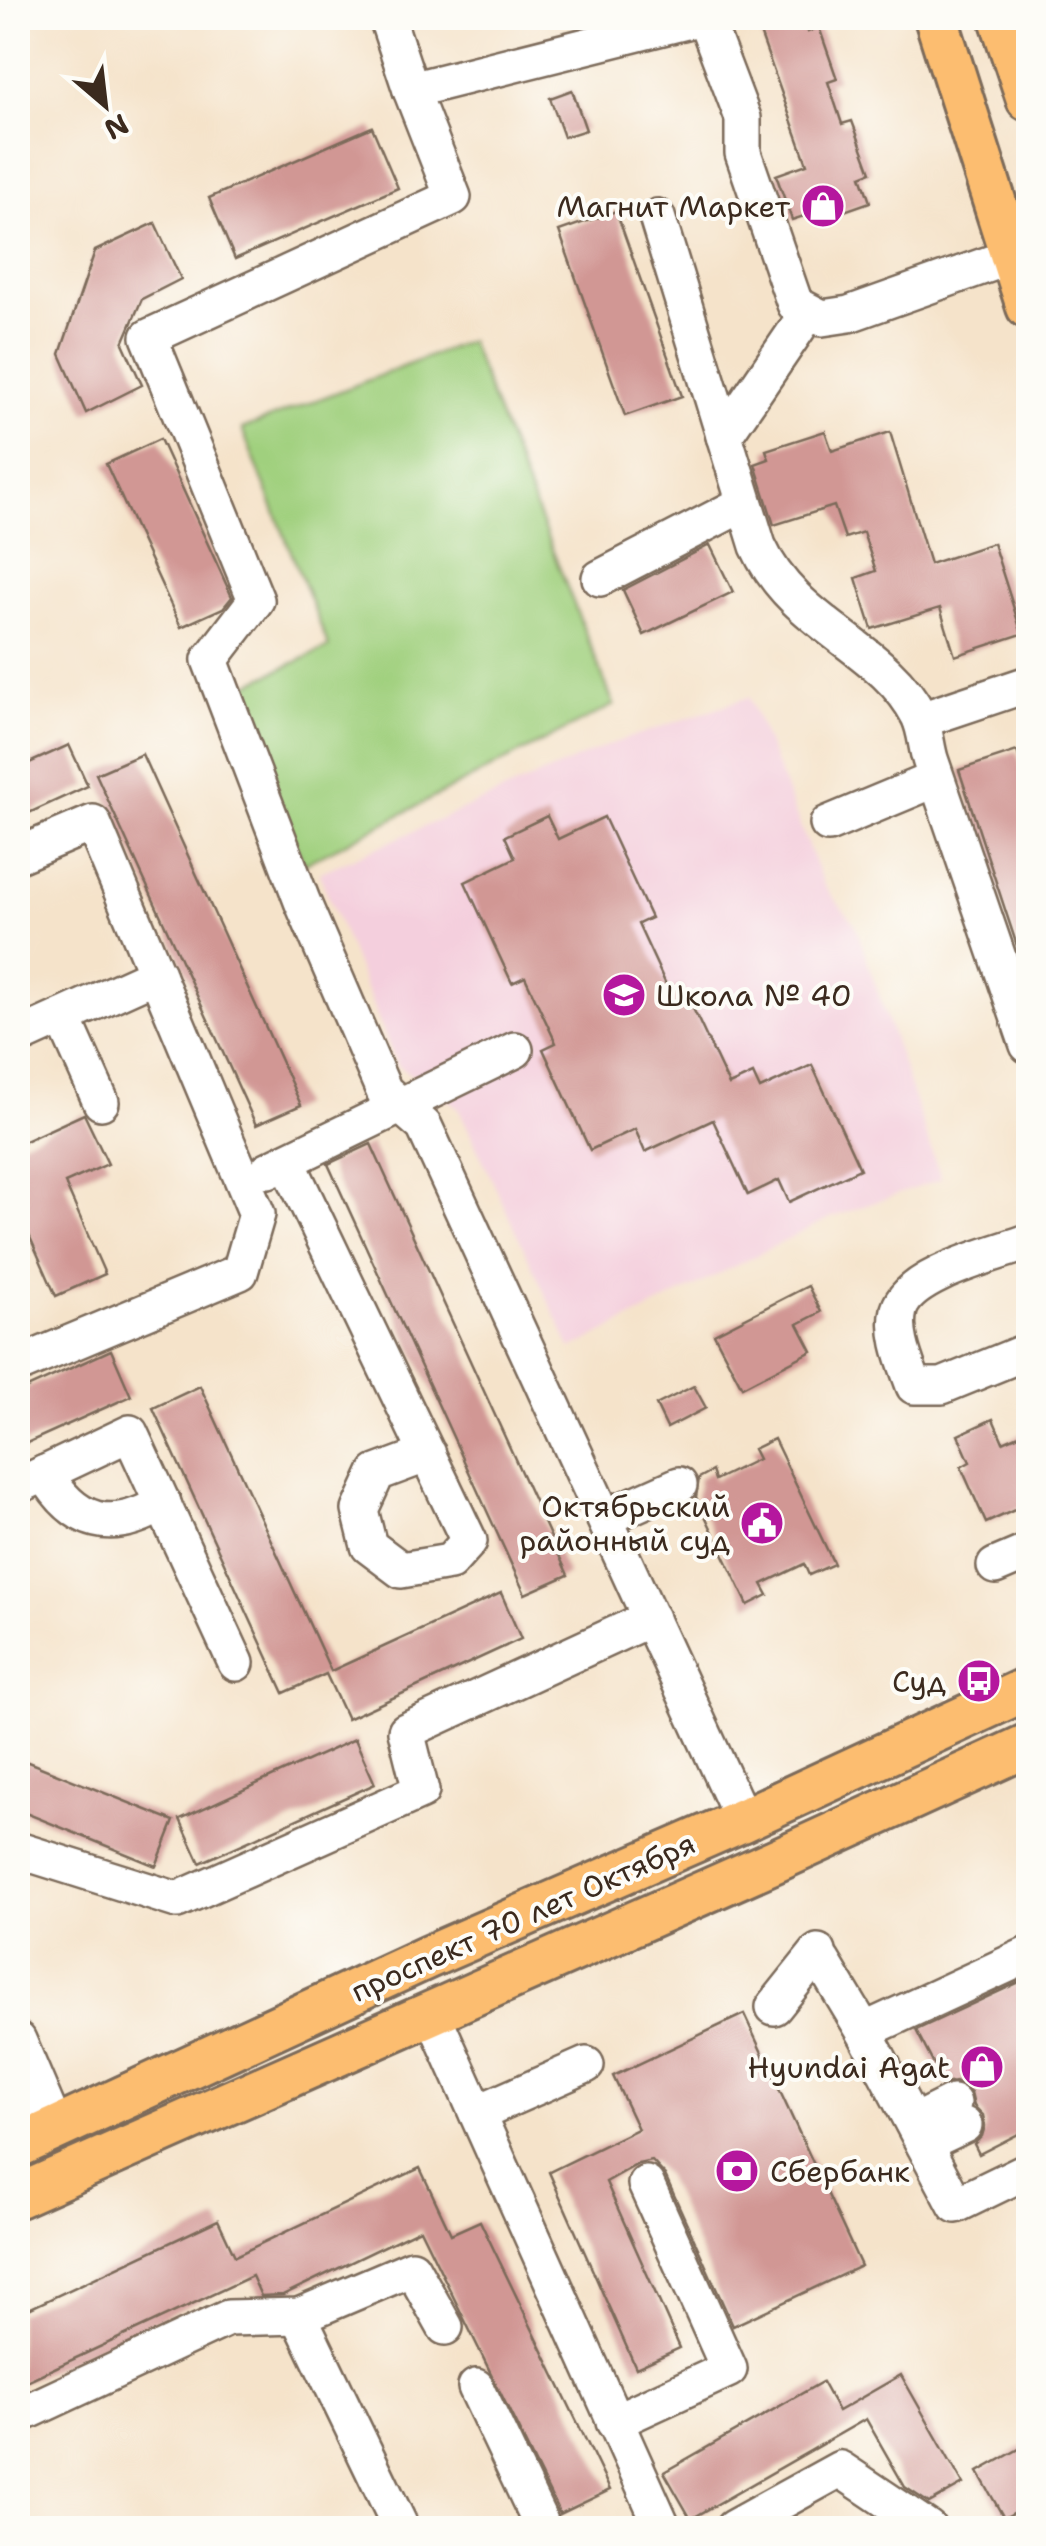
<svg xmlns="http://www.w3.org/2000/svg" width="1046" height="2546" font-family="'Shantell Sans',sans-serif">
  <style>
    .built { fill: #f4cfdd }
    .green { fill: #a0d07e; stroke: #6e7d4e; stroke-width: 2.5 }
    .building { fill: #d19794 }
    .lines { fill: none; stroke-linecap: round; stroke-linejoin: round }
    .minor-casing { stroke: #7c6b5a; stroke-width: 40 }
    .major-casing { stroke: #7c6b5a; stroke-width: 48 }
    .minor { stroke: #fff; stroke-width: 35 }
    .major { stroke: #fcbd6f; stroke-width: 42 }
    .labels { text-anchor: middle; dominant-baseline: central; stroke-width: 8; stroke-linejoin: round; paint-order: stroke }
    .poi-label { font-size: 30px; fill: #3b2a1e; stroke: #fdfcf7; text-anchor: end }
    .street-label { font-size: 30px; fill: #3b2a1e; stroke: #fdfcf7 }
  </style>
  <rect width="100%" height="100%" fill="#fdfcf7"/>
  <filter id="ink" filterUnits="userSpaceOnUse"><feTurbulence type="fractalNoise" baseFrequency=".01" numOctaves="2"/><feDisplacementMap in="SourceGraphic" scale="20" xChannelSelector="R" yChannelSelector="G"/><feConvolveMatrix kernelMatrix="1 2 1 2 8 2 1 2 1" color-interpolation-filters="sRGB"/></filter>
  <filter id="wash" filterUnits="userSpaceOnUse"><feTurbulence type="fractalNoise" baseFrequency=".0048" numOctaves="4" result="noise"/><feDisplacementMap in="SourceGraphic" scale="40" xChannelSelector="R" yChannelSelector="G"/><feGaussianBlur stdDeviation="2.25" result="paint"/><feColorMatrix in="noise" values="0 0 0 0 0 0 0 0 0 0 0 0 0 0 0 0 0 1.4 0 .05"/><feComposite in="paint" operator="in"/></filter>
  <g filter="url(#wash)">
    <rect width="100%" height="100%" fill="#f5e3ca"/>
    <polygon class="built" points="749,697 824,886 855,924 941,1179 830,1218 571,1349 458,1107 397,1065 319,873 611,744"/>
    <polygon class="green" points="469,341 614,705 304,864 231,692 329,647 242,429"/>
    <g id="blocks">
      <g class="building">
        <polygon points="793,18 803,18 808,32 819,27 837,79 828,82 842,124 852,121 871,172 861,176 870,202 816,221 813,213 792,220 776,175 807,164 759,30"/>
        <polygon points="572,90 586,130 564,137 550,98"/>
        <polygon points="372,127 398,188 235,259 209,198"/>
        <polygon points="616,211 682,396 625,416 559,231"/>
        <polygon points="155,223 181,279 142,299 123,343 142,385 86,413 60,354 95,251"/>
        <polygon points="825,431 832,451 890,432 930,564 993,543 1022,634 955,656 940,608 872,629 856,578 876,571 863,532 845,538 834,506 774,525 755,464 769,459 766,450"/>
        <polygon points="160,439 232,597 223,608 181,627 106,464"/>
        <polygon points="710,545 733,592 644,635 623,590"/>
        <polygon points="69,745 88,786 18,818 18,768"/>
        <polygon points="1017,751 1028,786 1028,969 1025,970 959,770"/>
        <polygon points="142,754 301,1105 256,1125 96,774"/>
        <polygon points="547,816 558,839 604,817 651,918 638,924 669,991 682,985 729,1085 753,1074 760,1089 812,1065 860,1169 789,1202 779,1180 748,1195 713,1120 645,1152 635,1129 590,1150 543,1049 556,1043 525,977 512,983 465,882 515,858 505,836"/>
        <polygon points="84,1114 108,1164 65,1183 105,1274 56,1296 18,1210 18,1144"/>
        <polygon points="371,1144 568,1575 525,1594 328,1164"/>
        <polygon points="808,1286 821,1312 798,1324 812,1351 742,1387 714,1334"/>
        <polygon points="111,1350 131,1396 18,1447 18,1392"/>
        <polygon points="200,1386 331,1671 501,1593 521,1639 347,1719 326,1674 284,1693 153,1408"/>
        <polygon points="694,1386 706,1408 667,1428 656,1405"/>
        <polygon points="993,1419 1003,1442 1028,1431 1028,1504 986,1523 961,1467 970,1462 958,1435"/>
        <polygon points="774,1439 834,1564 809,1575 804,1564 762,1584 768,1595 748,1605 696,1497 699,1478 712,1471 715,1480 758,1459 753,1449"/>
        <polygon points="355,1739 375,1784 200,1863 180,1819"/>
        <polygon points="18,1758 174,1821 156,1866 18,1810"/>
        <polygon points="1028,1978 1028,2129 979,2154 974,2144 982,2136 985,2126 983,2115 974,2106 971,2093 955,2082 944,2084 916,2030"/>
        <polygon points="744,2014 861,2266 733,2326 665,2175 652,2161 638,2164 606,2182 680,2348 636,2368 549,2172 638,2129 613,2076"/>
        <polygon points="420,2168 451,2234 480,2221 610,2490 560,2514 420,2229 283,2295 261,2296 252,2276 18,2385 18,2314 218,2220 235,2256"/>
        <polygon points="901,2375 963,2484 929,2503 905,2487 866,2419 691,2519 664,2472 822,2382 838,2411"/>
        <polygon points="1028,2444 1028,2505 1004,2518 978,2472"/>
      </g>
    </g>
  </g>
  <g filter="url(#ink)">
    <use href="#blocks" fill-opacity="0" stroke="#7c6b5a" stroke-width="2.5"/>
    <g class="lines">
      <defs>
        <g id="minor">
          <polyline points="387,18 411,90"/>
          <polyline points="698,18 411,90 453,197 149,337 256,600 210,660 302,901 384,1091 424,1126 743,1820"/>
          <polyline points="705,18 743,118 743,153 795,304 822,318 849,314 1012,256"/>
          <path d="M657,217L758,546C794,626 884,646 919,716C926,730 926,748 931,762L1028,1045"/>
          <polyline points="724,436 808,313"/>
          <polyline points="600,578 743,504"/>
          <polyline points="921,720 1028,684"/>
          <polyline points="828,824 936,779"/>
          <polyline points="18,855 93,823 257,1214 240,1272 18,1365"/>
          <polyline points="63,1017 101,1102"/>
          <polyline points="18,1037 157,974"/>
          <polyline points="287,1161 469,1541 450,1562 401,1570 369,1546 360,1510 377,1473 428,1454"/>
          <polyline points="268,1170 515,1050"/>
          <path d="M1028,1242C996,1254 909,1274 899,1310C893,1335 906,1363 914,1386H942L1028,1351"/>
          <path d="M45,1473C75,1525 112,1534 163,1503"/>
          <polyline points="18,1486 130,1433 236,1663"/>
          <polyline points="605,1518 679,1485"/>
          <polyline points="995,1566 1028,1552"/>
          <polyline points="18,1850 177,1900 421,1791 406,1731 651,1618"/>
          <polyline points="822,1961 864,2031 956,2205 1028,2170"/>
          <polyline points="774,2007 818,1952"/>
          <polyline points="432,2013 663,2528"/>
          <polyline points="864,2031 1028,1955"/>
          <polyline points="18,2040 56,2129"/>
          <polyline points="477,2113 586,2065"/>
          <polyline points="913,2123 953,2103"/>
          <polyline points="924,2144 964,2125"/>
          <polyline points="299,2316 401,2528"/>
          <polyline points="476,2387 543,2528"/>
          <polyline points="18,2416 228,2318 299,2316 412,2268 445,2327"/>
          <polyline points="614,2422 729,2369 646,2184"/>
          <polyline points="733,2528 840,2469 928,2528"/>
        </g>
        <g id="major">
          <polyline points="936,18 1028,307"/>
          <polyline points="1001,18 1028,99"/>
          <polyline points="18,2146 428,1957 743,1820 1028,1688"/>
          <polyline points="18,2196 777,1860 1028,1745"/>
        </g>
      </defs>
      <use href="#minor" class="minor-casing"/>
      <use href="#major" class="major-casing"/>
      <use href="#minor" class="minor"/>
      <use href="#major" class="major"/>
    </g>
  </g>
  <defs>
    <symbol id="shop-disc" viewBox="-11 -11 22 22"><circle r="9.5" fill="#b5179e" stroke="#fdfcf7"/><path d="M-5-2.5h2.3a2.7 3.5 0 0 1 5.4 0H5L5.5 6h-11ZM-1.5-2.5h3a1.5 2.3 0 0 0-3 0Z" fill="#fff"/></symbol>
    <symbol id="school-disc" viewBox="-11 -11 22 22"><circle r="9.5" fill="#b5179e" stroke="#fdfcf7"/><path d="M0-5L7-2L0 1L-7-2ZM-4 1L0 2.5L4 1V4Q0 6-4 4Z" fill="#fff"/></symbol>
    <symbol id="civic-disc" viewBox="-11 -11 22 22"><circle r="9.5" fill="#b5179e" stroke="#fdfcf7"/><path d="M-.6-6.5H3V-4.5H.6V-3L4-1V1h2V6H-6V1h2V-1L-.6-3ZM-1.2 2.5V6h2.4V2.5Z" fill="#fff"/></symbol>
    <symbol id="bus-disc" viewBox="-11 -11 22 22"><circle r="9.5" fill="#b5179e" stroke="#fdfcf7"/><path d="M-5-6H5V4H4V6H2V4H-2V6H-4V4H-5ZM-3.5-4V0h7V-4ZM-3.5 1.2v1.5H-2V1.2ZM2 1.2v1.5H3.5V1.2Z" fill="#fff"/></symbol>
    <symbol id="bank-disc" viewBox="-11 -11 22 22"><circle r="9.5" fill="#b5179e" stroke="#fdfcf7"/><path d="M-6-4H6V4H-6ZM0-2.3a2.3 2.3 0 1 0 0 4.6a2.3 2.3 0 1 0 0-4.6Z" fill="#fff"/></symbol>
  </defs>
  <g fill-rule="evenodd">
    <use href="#shop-disc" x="798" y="181" width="50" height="50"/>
    <use href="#school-disc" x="599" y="970" width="50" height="50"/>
    <use href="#civic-disc" x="737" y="1498" width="50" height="50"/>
    <use href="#bus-disc" x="954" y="1656" width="50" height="50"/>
    <use href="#shop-disc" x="957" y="2042" width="50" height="50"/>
    <use href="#bank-disc" x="712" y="2146" width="50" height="50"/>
  </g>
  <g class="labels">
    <g class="poi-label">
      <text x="790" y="206">Магнит Маркет</text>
      <text x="656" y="995" text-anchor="start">Школа № 40</text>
      <text x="730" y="1506">Октябрьский<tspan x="730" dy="34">районный суд</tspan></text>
      <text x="946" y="1681">Суд</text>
      <text x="950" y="2067">Hyundai Agat</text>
      <text x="770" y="2171" text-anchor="start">Сбербанк</text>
    </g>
    <g class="street-label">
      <text transform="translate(523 1917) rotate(-24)">проспект 70 лет Октября</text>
    </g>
  </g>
  <rect width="1046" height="2546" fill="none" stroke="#fdfcf7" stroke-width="60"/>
  <g transform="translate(105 105) rotate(152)" stroke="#fdfcf7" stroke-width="8" paint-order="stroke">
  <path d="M0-8L18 38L0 25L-18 38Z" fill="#3b2a1e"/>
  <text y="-15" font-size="28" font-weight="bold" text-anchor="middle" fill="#3b2a1e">N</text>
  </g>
</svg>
